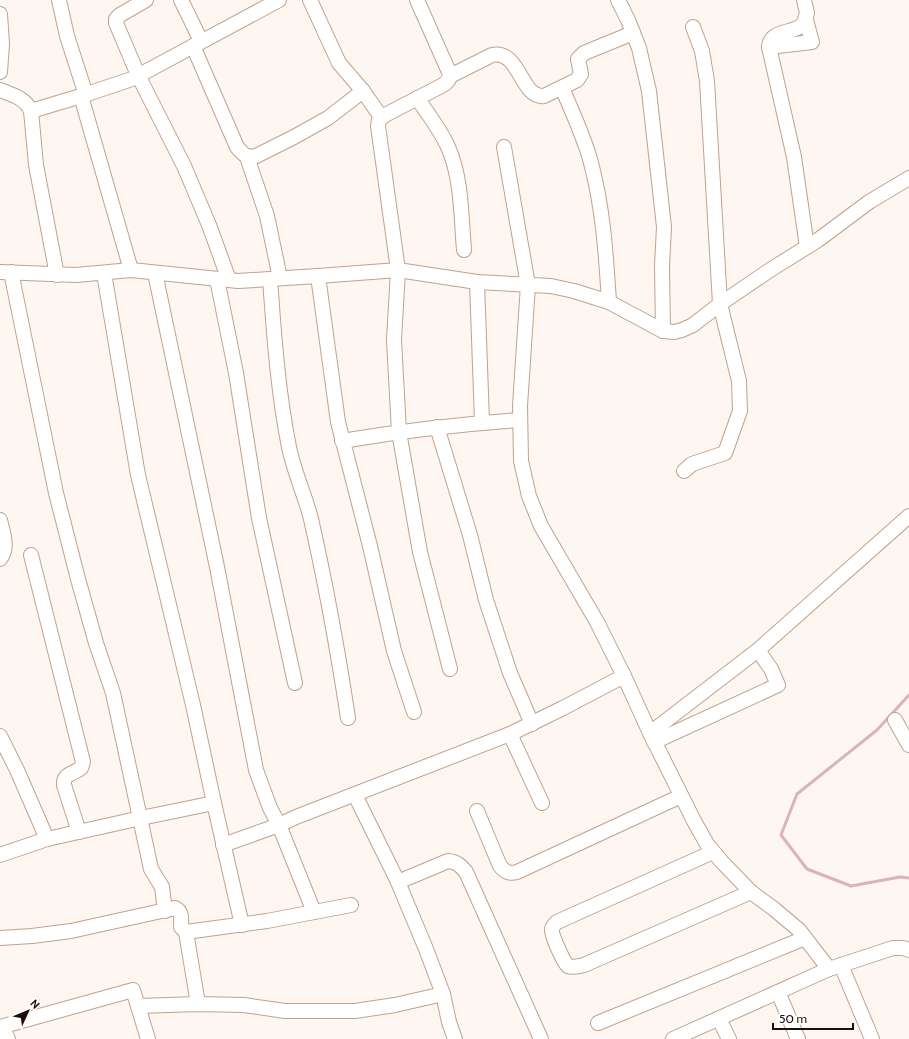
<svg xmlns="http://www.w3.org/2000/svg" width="909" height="1039" font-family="Cabin,sans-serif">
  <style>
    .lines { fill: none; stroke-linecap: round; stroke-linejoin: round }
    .stream { stroke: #dbb4b9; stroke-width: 3 }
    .minor-casing { stroke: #c2a18d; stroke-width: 16 }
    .minor { stroke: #fff; stroke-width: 14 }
  </style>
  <rect width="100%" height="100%" fill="#fdf6f1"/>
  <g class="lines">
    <polyline class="stream" points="909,695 877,730 797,794 781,835 807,869 851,886 900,877 909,878"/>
    <defs>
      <g id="minor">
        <polyline points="59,0 67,36 86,95"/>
        <polyline points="146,0 120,15 116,19 116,23 138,75 184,166 209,225 229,280"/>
        <polyline points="181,0 201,41"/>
        <polyline points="310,0 339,63 363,91 381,117"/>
        <path d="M417,0L449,72C451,78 448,82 443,85L385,115L379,120L378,126L398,270L394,340L399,432L420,552L450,669"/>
        <polyline points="618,0 628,20 639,48 649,91 664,227 662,266 663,331"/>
        <path d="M804,0L807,13L804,23C795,35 771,28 769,47L794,157L807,247"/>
        <polyline points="0,14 2,44 0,72"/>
        <path d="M193,46L237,147C243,154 246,158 256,156L294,137L328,118L363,91"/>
        <polyline points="769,47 812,42 806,20"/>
        <path d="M450,76L492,55C520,49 521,99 544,96L577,80L581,74L578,59L584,53L633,33"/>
        <path d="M562,88C572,111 583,135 590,159C603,206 606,254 609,302"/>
        <path d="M0,90C13,95 25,98 31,111L36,165L57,275"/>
        <polyline points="81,96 131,270"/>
        <path d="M417,98C428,114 440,129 448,147C462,178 461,216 464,250"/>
        <polyline points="31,111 81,96 132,79 279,0"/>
        <polyline points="504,147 528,285 520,406 521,461 529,496 541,526 597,622 624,676 650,733 694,821 707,844 722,862 751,892 774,909 799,930 829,969"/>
        <polyline points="247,157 267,216 280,278"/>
        <polyline points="0,272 76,275 131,270 238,281 318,276 398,270 477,282 551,286 574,291 609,302 663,331 674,332 682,330 693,325 720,304 770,270 818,240 869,202 909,178"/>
        <polyline points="11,272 56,493 78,579 96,643 113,693 151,869 162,887 165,911"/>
        <polyline points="155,273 217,567 256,770 270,808 279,825 296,817 510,734 563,708 624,676"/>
        <polyline points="318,276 338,422 370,546 394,651 414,712"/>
        <polyline points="217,279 236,373 259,518 295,683"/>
        <path d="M270,279C274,335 278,392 289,447C294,472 305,495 311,519C326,585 338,652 348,718"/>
        <polyline points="477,282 482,422"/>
        <polyline points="437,427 470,535 486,600 510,673 532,724"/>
        <path d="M342,441C401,431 460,424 520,420"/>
        <polyline points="684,471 692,464 725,453 740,411 739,381 720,304 707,81 702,51 693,27"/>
        <path d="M0,520C3,533 9,548 0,559"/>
        <path d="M31,555L83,762L81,768C74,774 63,773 64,785L79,832"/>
        <polyline points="895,720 909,745"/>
        <polyline points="650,733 758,650 909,516"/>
        <polyline points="510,734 542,803"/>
        <polyline points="0,736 17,770 47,839"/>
        <polyline points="654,742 778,685 771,669 758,650"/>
        <polyline points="355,795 398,882 426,949 443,994 449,1022 455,1039"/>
        <polyline points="214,803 242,925"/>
        <path d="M477,811L500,866C505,872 509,874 517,872L681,796"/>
        <polyline points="223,845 279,825 314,912"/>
        <path d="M713,852L557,922C555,924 553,925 552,929C551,935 564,963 568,966C573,968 579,966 584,965L751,892"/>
        <polyline points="0,855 47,839 141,818 214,803 193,705 138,475 104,273"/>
        <path d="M398,882L448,861C457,862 460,865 466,872L541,1039"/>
        <polyline points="186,932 198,1004"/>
        <path d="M0,938L32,936L71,931L175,908C183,912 181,920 181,927L186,932L267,921L351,905"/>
        <polyline points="841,965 872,1039"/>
        <polyline points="778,992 798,1039"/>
        <polyline points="138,1006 198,1004 244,1005 285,1011 355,1011 395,1005 443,994"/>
        <polyline points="719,1019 729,1039"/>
        <polyline points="598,1023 805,938"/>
        <polyline points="0,1027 133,990 148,1039"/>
        <polyline points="2,1027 8,1039"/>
        <polyline points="673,1039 829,969 893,948 903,948 909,950"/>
      </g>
    </defs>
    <use href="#minor" class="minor-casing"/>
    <use href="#minor" class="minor"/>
  </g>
  <g transform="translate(28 1011) rotate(46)" stroke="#ffffff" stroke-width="3" paint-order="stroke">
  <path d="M0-3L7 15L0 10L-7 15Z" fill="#1b0f08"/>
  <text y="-6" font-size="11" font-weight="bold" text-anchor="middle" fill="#1b0f08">N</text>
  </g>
  <path d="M773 1023v6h80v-6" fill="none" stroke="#1b0f08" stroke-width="2"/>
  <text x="779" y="1023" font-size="12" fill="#1b0f08" stroke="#ffffff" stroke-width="3" paint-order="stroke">50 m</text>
</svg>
